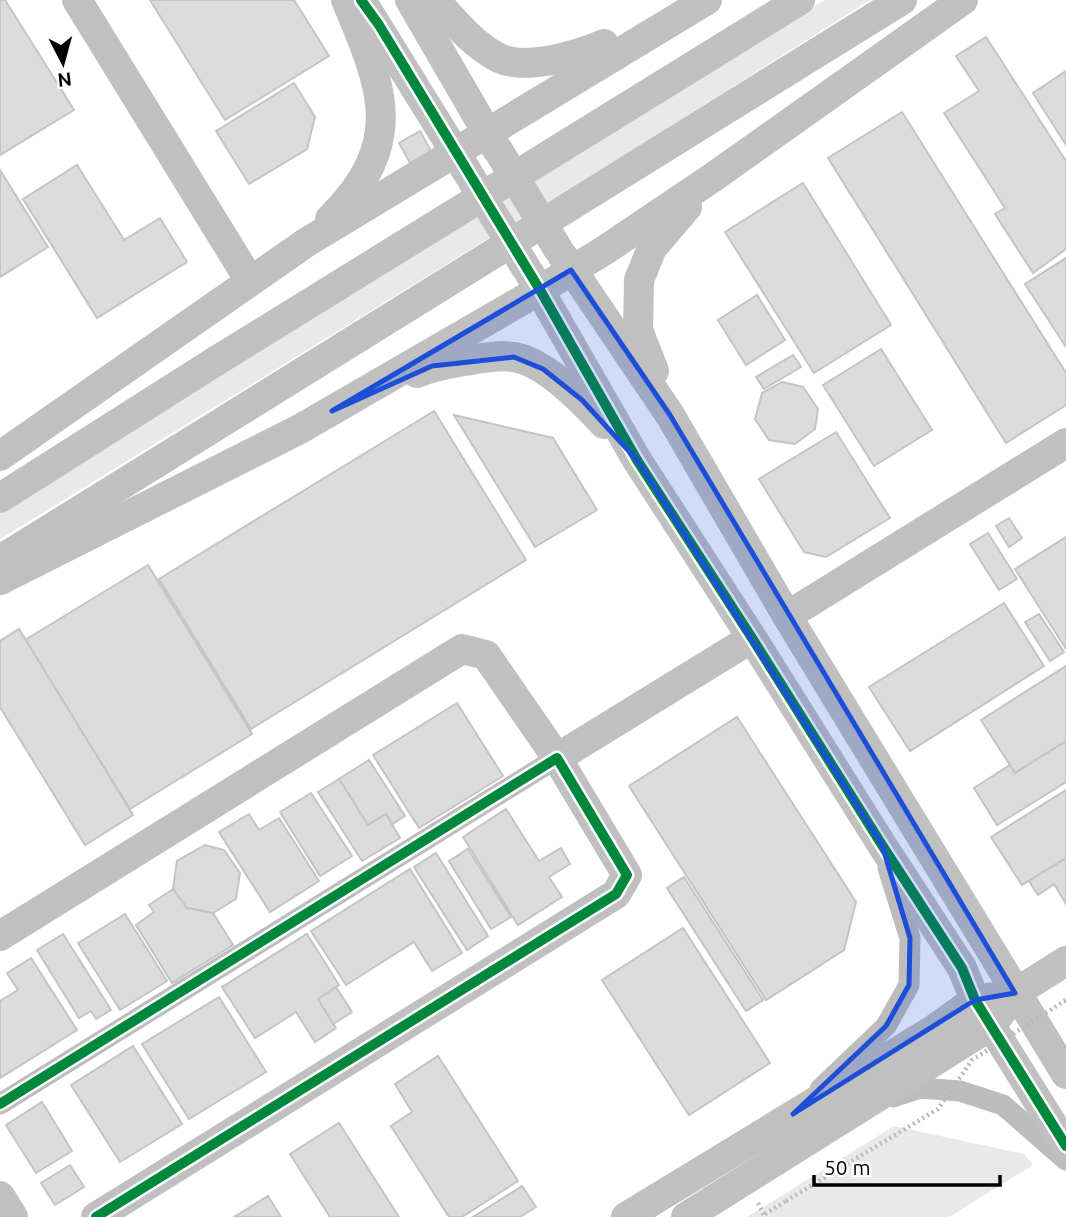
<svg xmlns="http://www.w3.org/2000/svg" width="1066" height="1217" font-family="Ubuntu,sans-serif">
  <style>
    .green { fill: #e9e9e9 }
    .building { fill: #dcdcdc; stroke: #c4c4c4; stroke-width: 2 }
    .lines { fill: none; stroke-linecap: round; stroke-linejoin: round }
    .path { stroke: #b8b8b8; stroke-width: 4.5; stroke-dasharray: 2 3.5; stroke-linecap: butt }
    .street { stroke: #bdbdbd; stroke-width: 21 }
    .secondary { stroke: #c0c0c0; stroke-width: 30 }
    .path-bridge { stroke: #b8b8b8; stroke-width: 4.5; stroke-dasharray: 2 3.5; stroke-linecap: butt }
    .secondary-bridge { stroke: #c0c0c0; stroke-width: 30 }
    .cycleway-casing { stroke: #fff; stroke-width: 15 }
    .cycleway { stroke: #00873e; stroke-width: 10 }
    .marked { fill: #1d4ed8; fill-opacity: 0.2; stroke: #1d4ed8; stroke-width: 5; stroke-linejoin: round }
  </style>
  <rect width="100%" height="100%" fill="#fff"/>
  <g class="green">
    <polygon points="825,0 870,0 653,137 0,539 0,512"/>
    <polygon points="894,1126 1024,1154 1033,1165 949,1217 747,1217"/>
  </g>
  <g class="building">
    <polygon points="0,0 5,0 74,110 0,155"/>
    <polygon points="150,0 294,0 329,56 225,120"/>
    <polygon points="986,37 1066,161 1066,249 1033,273 995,214 1005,208 944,113 979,91 956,56"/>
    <polygon points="1066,71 1066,145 1033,93"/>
    <polygon points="294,83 315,117 307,149 249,184 216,131"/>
    <polygon points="902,112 1066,373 1066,405 1006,443 828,158"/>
    <polygon points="420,131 431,151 410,163 399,143"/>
    <polygon points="77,165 124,240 160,218 187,262 97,318 23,199"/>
    <polygon points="0,170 48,247 0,277"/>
    <polygon points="803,183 891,325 814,373 725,232"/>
    <polygon points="1066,258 1066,347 1025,284"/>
    <polygon points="757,295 785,340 746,365 718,320"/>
    <polygon points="881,349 932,430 874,466 823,385"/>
    <polygon points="793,355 801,367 764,389 756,377"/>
    <polygon points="782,382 803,387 818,409 815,429 795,444 769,440 755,419 762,393"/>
    <polygon points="434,411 526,560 251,729 159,579"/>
    <polygon points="454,415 553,438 597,510 535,547"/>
    <polygon points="836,432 890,518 826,557 804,552 759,479"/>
    <polygon points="1009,518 1022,538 1009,547 996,526"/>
    <polygon points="988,533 1017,579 999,590 970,544"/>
    <polygon points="1066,537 1066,649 1015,569"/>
    <polygon points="148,565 252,734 130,809 25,640"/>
    <polygon points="1004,603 1044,666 910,751 869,687"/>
    <polygon points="1039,614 1064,652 1050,661 1025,622"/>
    <polygon points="19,629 133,815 85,845 0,707 0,641"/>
    <polygon points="1066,666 1066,741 1015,773 981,720"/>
    <polygon points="457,703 503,776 419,828 373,755"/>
    <polygon points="737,717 856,902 844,950 766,1000 629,786"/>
    <polygon points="1066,741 1066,782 997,825 974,788 1010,765 1015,773"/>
    <polygon points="369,760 405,816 392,824 386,814 368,825 339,779"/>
    <polygon points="339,779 368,825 386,814 400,838 362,861 318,792"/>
    <polygon points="1066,790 1066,858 1022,885 991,837"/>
    <polygon points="311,793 352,856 320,876 280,812"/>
    <polygon points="506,809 539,861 561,848 570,864 549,877 562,897 518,925 463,837"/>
    <polygon points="249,814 259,830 279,818 319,881 270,912 219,832"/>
    <polygon points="205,845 224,850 240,873 236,899 213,913 187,908 173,889 177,861"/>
    <polygon points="468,849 511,917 491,929 449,861"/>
    <polygon points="436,853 488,936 467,950 414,867"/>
    <polygon points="1066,858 1066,904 1054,884 1038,895 1029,881"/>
    <polygon points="410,869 462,953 432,971 414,942 346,985 311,931"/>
    <polygon points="684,877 763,1000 746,1011 667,888"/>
    <polygon points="173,889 187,908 213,913 233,945 172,983 136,925 154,912 149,905"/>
    <polygon points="125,914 167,981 120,1010 78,943"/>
    <polygon points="683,928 770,1063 689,1115 602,980"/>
    <polygon points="63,934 111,1010 96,1019 91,1011 79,1018 37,950"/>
    <polygon points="307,934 339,985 318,999 336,1028 315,1042 296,1012 255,1038 222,987"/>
    <polygon points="31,958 77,1030 0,1078 0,1001 18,990 7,973"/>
    <polygon points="336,987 352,1012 333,1024 318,999"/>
    <polygon points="219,997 266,1072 189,1119 142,1044"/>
    <polygon points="133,1046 182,1124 120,1162 71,1085"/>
    <polygon points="438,1056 518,1181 462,1217 449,1217 391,1126 412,1112 395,1084"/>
    <polygon points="42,1102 72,1151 36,1173 6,1125"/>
    <polygon points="339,1123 399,1217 330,1217 290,1154"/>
    <polygon points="70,1165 84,1187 55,1205 41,1183"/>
    <polygon points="522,1186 536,1207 520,1217 473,1217"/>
    <polygon points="268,1196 281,1217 234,1217"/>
  </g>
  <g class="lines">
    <g class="path">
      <polyline points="1065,1001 1066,1002"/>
      <polyline points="758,1203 765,1217"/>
      <polyline points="765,1214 786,1201"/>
    </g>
    <g class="street">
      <polyline points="820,1089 886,1026 909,985 910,938 888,868"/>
      <polyline points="893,1097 920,1088 960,1091 1003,1105 1066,1160"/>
      <polyline points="0,1104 557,758"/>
    </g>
    <g class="secondary">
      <polyline points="77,0 250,281"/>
      <polyline points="361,0 466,170"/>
      <polyline points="410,0 496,148"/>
      <path d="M435,0C454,21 473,45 499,58C526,71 578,55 604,44"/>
      <path d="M330,219C407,142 383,88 346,0"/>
      <polyline points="562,255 670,415 787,616 1066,1074"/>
      <polyline points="530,274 637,460 752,638 882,845 962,968 975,1000 1066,1146"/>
      <polyline points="654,371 638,330 639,280 652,248 687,207"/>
      <path d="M417,373C433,366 448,364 464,361C479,359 498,354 513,357C544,361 583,401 604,424"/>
      <polyline points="0,456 307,242 707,0"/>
      <polyline points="0,498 216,361 800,0"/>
      <polyline points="0,560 902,0"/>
      <polyline points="0,580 300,429 540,290 605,250 712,178 963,0"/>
      <polyline points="787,616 1066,443"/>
      <polyline points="0,936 462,649 486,655 557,758 752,638"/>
      <polyline points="0,1196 13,1217"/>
      <polyline points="96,1217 616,894 627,875 557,758"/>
      <polyline points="626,1217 933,1030 975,1000 994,997"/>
      <polyline points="686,1217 992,1025 1015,993 1066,961"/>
    </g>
    <polyline class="path-bridge" points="786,1201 938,1109 972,1060 1066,1000"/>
    <g class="secondary-bridge">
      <polyline points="498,150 558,249"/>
      <polyline points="466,170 526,268"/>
    </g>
    <defs>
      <g id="cycleway">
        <polyline points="361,0 379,25 540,290 637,460 752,638 882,845 962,968 975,1000 1066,1146"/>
        <polyline points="0,1104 557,758 627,875 616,894 96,1217"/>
      </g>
    </defs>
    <use href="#cycleway" class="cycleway-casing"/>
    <use href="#cycleway" class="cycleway"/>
  </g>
  <path class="marked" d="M571,270L670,415L1015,993L975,1000L793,1114L886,1026L909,985L910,938L882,845L637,460L582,400L543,369L514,357L432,366L332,411Z"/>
  <g transform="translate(63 63) rotate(174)" stroke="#ffffff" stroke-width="5" paint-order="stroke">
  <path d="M0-5L12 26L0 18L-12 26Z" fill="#000000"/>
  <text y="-10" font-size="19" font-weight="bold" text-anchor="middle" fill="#000000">N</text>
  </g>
  <path d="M814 1175v10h186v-10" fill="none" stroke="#000000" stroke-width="3.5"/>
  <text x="824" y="1175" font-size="21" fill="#000000" stroke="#ffffff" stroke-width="5" paint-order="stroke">50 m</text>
</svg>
